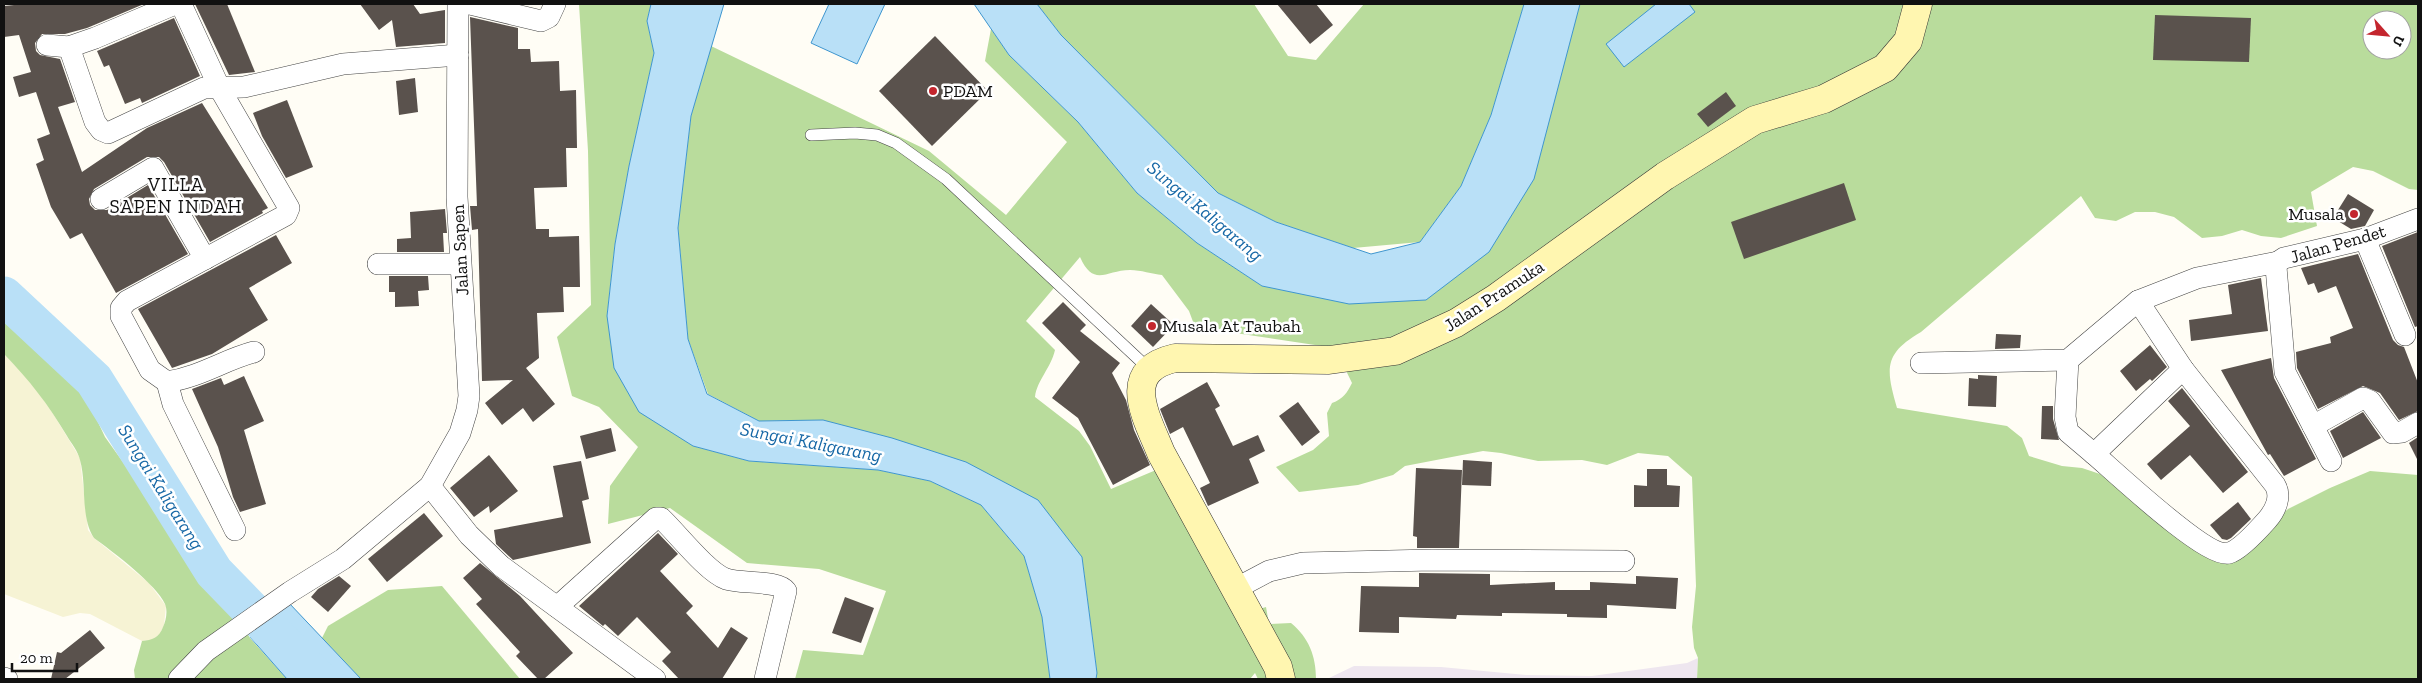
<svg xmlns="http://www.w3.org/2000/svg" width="2422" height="683" font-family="'Zilla Slab',serif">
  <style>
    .industrial { fill: #eee6ef }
    .farmland { fill: #f6f3d4 }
    .forest { fill: #b9dc9c; fill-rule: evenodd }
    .water { fill: #b9e0f7; stroke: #3f96cf }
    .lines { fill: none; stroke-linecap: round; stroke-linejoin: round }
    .river { stroke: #b9e0f7; stroke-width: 39 }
    .building { fill: #5a524d }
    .lane-casing { stroke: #444; stroke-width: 12 }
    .street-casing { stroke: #444; stroke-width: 22 }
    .secondary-casing { stroke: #333; stroke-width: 29 }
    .lane { stroke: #fff; stroke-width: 11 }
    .street { stroke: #fff; stroke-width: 21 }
    .secondary { stroke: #fff6b0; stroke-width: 28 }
    .poi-dot { fill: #c4262e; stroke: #fff; stroke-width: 2 }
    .labels { text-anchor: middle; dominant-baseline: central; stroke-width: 5; stroke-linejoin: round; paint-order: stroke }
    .poi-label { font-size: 18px; fill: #111; stroke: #fff; text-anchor: start }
    .street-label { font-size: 18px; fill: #111; stroke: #fff }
    .neighbourhood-label { font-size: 19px; letter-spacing: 1px; fill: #111; stroke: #fff }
    .water-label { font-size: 19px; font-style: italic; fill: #1768a6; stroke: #fff }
  </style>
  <rect width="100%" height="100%" fill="#fffdf5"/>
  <polygon class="industrial" points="1698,658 1697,679 1327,679 1354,666 1441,667 1526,675 1592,676 1687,663"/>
  <polygon class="farmland" points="4,354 31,382 52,412 80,458 88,530 94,538 149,583 166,606 164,625 160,634 152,640 142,641 90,614 80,613 63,617 4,594"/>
  <g class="forest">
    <polygon points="579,4 651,4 647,21 654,53 629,166 615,244 607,316 693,446 749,461 878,470 930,481 981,505 1024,556 1042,617 1050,679 795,679 803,650 863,655 886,591 819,569 747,563 670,508 608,524 610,486 638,447 599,407 572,396 557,337 591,305 588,151"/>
    <polygon points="1037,4 1254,4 1288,56 1316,60 1364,4 1524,4 1491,115 1461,186 1420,242 1353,248 1276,222 1218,193 1061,35"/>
    <path d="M1580,4H2418V190L2409,189L2373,171L2353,167L2311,192L2317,226L2281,238L2261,236L2242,230L2222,236L2202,238L2174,217L2155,212H2135L2116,221L2095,218L2081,196L1921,332C1883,354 1886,369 1897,408L2007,426L2022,438L2029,456L2062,466L2082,468L2100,474L2230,561L2288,509L2330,488L2370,471L2418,475V679H1697L1698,658L1694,648L1692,627L1696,586L1692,477L1668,456L1638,453L1607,465L1582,460L1538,461L1501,453L1483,451L1405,466L1393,475L1358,485L1299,492L1276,467L1313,450L1329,436L1327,413L1332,403C1343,399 1347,393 1352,383L1335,348L1195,327L1189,311L1162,275C1152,274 1141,270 1130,270C1106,270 1094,288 1080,257L1026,321L1055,350C1051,368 1037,380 1035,397L1079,431L1090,446L1111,489L1156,470L1236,616L1266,607L1269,624L1291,623C1309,638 1316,656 1316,679H1258L1255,673L1250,679H1096L1097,673L1082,557L823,420L759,421L708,394L688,339L678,228L691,116L711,46L929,151L1006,215L1067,142L985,61L991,29L1009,55L1078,122L1137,193L1197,243L1262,286L1426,300L1561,69ZM2372,20H2402V50H2372Z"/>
    <path d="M4,312L75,386L88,401L105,437L206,578L237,614L250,638L287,679H135L134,670L142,641C152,640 159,638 163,627C166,621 168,611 165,604C157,585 112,551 94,538C80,517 87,484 80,460C78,451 71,443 67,436C48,404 30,381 4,354Z"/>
    <polygon points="442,586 520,679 361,679 322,638 328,626 388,590"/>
  </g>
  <g class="water">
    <polygon points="651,4 724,4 691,116 678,228 688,339 707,394 759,421 823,420 892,438 966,462 1038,500 1082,557 1097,673 1096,679 1050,679 1042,617 1024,556 981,505 930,481 878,470 749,461 693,446 639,412 614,368 607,316 615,244 629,166 654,53 647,21"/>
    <polygon points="829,4 885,4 857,64 811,43"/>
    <polygon points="974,4 1037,4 1061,35 1218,193 1276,222 1371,254 1420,242 1461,186 1491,115 1524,4 1580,4 1534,179 1489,252 1426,300 1349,304 1262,286 1197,243 1137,193 1078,122 1009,55"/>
    <polygon points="1656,4 1689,4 1695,12 1624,67 1606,44"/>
    <polygon points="289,603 361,679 287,679 250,637"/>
  </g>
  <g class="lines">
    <polyline class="river" points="4,296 94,380 214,572 318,679"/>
  </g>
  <g class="building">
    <polygon points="24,4 144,4 87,28 65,34 42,34 35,43 36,51 40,55 60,59 75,102 58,107 82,172 147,128 202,103 268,208 262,211 263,213 210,242 164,162 159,157 147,157 94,189 89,199 90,205 95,210 107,210 148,185 188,254 116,293 82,233 70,239 51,207 36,164 44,160 37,139 50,134 36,92 19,97 13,77 31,72 19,35 4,37 4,6"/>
    <polygon points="195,4 227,4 255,72 229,75"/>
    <polygon points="360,4 413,4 420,14 445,10 445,43 396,47 392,20 379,30"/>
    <polygon points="1277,4 1316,4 1333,25 1310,44"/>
    <polygon points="2155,15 2251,18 2249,62 2153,60"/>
    <polygon points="470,17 518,28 518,49 530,49 531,62 559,61 560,91 576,90 577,148 566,148 567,187 534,188 536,229 549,229 549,237 579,236 580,287 563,287 564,312 537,313 539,358 526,368 555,404 533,422 523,408 502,425 485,403 513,380 482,381 478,229 472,230 470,206 477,206"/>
    <polygon points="174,18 200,76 142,103 140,98 125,104 109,65 104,67 97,51"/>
    <polygon points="935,36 988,91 932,146 879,91"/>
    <polygon points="415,78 418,112 399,115 396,81"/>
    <polygon points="1726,92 1736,106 1708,127 1697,114"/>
    <polygon points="287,100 313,167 286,178 262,136 253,113"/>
    <polygon points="1844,183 1856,220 1744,259 1731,222"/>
    <polygon points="2348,194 2374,210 2365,226 2351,229 2333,218"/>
    <polygon points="445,209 447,233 443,233 444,252 397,252 397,239 411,238 410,212"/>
    <polygon points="2418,232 2418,326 2415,327 2382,246"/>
    <polygon points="276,235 292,263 249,288 268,320 212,354 172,368 138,309"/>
    <polygon points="2358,254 2393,340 2398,345 2404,347 2418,383 2418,411 2399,420 2380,393 2363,386 2318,409 2297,368 2296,352 2331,343 2330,337 2353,328 2336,286 2318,293 2314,283 2308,285 2301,268"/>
    <polygon points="389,276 428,276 429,290 418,291 419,306 395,307 395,292 389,292"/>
    <polygon points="2261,278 2268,331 2191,341 2189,320 2232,314 2228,285"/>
    <polygon points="1063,302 1086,325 1080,331 1120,363 1112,373 1126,400 1134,430 1150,465 1113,485 1078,418 1052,398 1080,362 1042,323"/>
    <polygon points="1151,304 1174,325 1153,347 1131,326"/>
    <polygon points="1996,334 2021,335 2020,348 1995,349"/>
    <polygon points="2150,345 2167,367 2152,381 2150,379 2136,391 2120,371"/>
    <polygon points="2271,358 2274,378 2316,459 2284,476 2270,454 2268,455 2221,370"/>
    <polygon points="1978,375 1997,376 1996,407 1968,406 1969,378 1978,379"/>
    <polygon points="244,376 264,421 244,430 266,504 240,512 233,497 218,447 192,389 221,378 224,385"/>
    <polygon points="1207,382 1220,406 1215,409 1233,446 1258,435 1265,451 1249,459 1259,483 1208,506 1200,488 1210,483 1183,427 1170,434 1160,409"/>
    <polygon points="2182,388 2248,472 2223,493 2190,455 2161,480 2147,464 2190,426 2168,401"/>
    <polygon points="1298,402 1320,432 1302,446 1279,416"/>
    <polygon points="2042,406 2053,406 2053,419 2059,440 2041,439"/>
    <polygon points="2363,412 2381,438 2343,458 2330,431"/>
    <polygon points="611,428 616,451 586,459 580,436"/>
    <polygon points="2418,437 2418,461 2409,443"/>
    <polygon points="489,455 518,491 490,513 489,506 474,517 450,488"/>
    <polygon points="1463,460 1492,462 1491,486 1462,485"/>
    <polygon points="581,461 589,499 582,501 591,543 513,560 496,544 494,530 563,517 553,466"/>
    <polygon points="1416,468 1462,470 1459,548 1417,548 1417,537 1413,536"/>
    <polygon points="1647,469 1667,469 1667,485 1680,486 1679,507 1634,507 1634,485 1647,486"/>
    <polygon points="2238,502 2251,519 2231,538 2227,540 2222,539 2210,525"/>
    <polygon points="424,513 443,536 387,582 368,559"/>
    <polygon points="658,533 678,554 660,571 693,606 686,613 718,648 731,627 748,638 722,679 679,679 662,661 671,652 637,617 618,636 605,624 603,626 579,606"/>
    <polygon points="480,563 520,596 573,653 544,679 538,679 516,656 520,652 476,604 482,599 463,578"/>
    <polygon points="1419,573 1490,574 1490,585 1555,582 1555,590 1590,590 1590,582 1636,584 1636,576 1678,578 1676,609 1607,605 1607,618 1567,617 1567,614 1502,613 1502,616 1457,615 1456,619 1399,617 1399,633 1359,632 1361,586 1419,587"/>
    <polygon points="339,576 351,586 328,612 311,597 318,589"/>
    <polygon points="845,597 874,608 861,643 832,633"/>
    <polygon points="90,630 105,648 65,679 51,679 57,652 61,653"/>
  </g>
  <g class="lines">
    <defs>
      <polyline id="lane" points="811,135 855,133 877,135 896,143 946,179 1149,369"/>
      <g id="street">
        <polyline points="181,4 220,89 289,208 286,215 127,301 121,308 121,316 150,370 167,382 173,404 235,530"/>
        <polyline points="470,4 541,21 549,17 555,4"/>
        <polyline points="47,45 69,47 95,38 175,4"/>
        <polyline points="69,47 95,122 101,130 108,133 204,88 244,87 343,64 458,55"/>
        <polyline points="101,199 153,168 205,259"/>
        <polyline points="2365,239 2405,335"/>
        <polyline points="378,264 460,264"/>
        <polyline points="2068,360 2065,417 2068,432 2094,454 2183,369"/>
        <polyline points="1921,363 2068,360 2138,301 2197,278 2278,262"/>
        <path d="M167,382C200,377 224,360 254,352"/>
        <polyline points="2313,426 2363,398 2370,401 2393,433 2402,432 2418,423"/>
        <path d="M2094,454C2114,471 2207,559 2229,553C2240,550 2259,529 2267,520C2275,511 2282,497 2275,485L2183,369L2138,301"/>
        <polyline points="2331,461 2285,372 2276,267 2278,262 2284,258 2365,239 2418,219"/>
        <polyline points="430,486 469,535 501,566 655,679"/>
        <polyline points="1235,589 1269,571 1303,563 1432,560 1624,561"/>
        <path d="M557,607L656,518H661C677,533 707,572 726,579C741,584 778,580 786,591L765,679"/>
        <polyline points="4,678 7,679"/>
        <polyline points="179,679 206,651 290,592 343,559 430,486 460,433 467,410 469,396 457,197 458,4"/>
      </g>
      <path id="secondary" d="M1281,679L1278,667L1161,453C1146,416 1119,371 1175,358L1329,360L1395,351L1456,323L1496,298L1665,176L1755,120L1824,99L1885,68L1908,41L1918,4"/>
    </defs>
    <use href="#lane" class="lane-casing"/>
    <use href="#street" class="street-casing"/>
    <use href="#secondary" class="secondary-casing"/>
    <use href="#lane" class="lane"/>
    <use href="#street" class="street"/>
    <use href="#secondary" class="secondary"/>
  </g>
  <g class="poi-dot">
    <circle cx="933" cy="91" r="5"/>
    <circle cx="2354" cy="214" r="5"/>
    <circle cx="1152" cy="326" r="5"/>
  </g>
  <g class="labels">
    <g class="poi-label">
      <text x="943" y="91">PDAM</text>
      <text x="2344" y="214" text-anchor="end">Musala</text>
      <text x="1162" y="326">Musala At Taubah</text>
    </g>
    <g class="street-label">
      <text transform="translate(2338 244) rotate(-16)">Jalan Pendet</text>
      <text transform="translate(460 250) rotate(-93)">Jalan Sapen</text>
      <text transform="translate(1494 296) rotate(-33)">Jalan Pramuka</text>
    </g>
    <g class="neighbourhood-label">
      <text x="176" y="184">VILLA<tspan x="176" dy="22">SAPEN INDAH</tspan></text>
    </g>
    <g class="water-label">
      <text transform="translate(1205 211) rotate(40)">Sungai Kaligarang</text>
      <text transform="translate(811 442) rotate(11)">Sungai Kaligarang</text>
      <text transform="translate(161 487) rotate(58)">Sungai Kaligarang</text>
    </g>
  </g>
  <rect width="2422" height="683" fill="none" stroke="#111111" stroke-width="10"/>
  <g transform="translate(2387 35) rotate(117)"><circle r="24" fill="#ffffff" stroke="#a0a0a0"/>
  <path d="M0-4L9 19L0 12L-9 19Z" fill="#c4262e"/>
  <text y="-8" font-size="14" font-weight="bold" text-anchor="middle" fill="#111111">U</text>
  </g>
  <path d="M12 663v8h65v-8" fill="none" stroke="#111111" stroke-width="2.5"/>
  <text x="20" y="663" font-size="15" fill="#111111" stroke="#ffffff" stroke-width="4" paint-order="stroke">20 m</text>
</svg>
